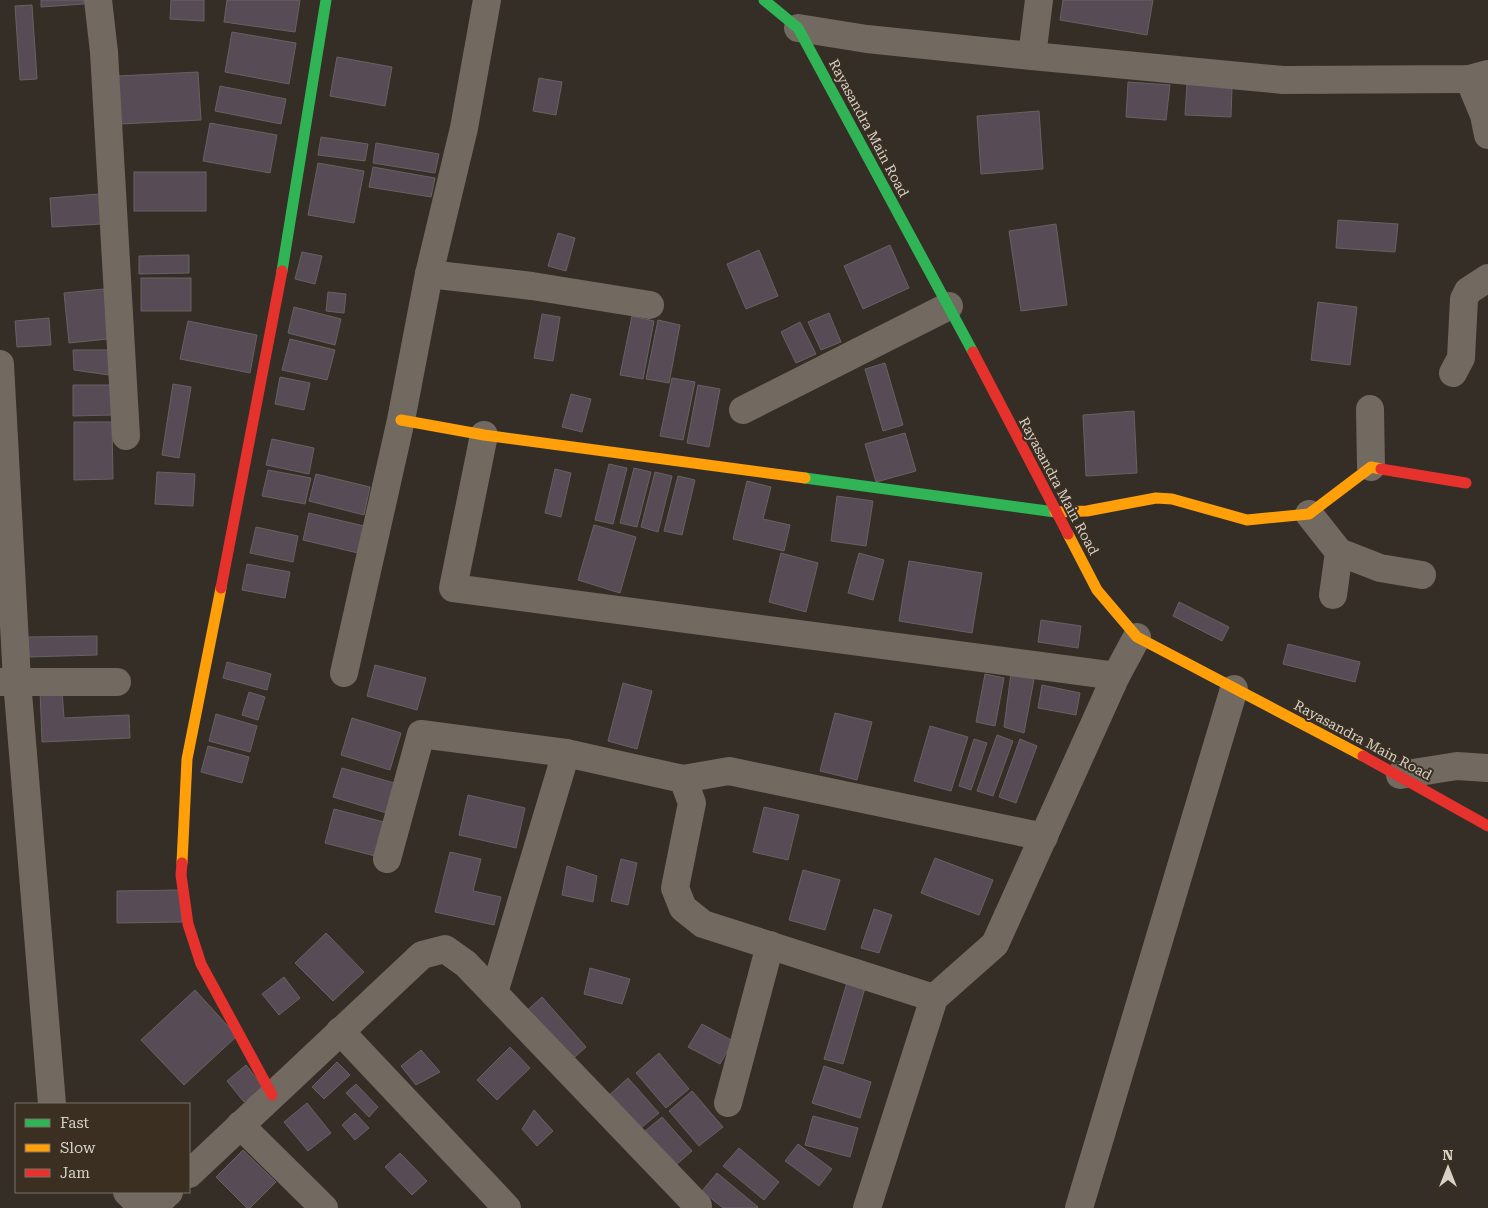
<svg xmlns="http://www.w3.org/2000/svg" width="1488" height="1208" font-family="'Roboto Serif',serif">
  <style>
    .building { fill: #574c56; stroke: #666261 }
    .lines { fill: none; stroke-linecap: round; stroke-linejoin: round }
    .street { stroke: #726960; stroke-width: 28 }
    .fast { stroke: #30b455; stroke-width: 11 }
    .slow { stroke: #ff9f0a; stroke-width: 11 }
    .jam { stroke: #e5322d; stroke-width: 11 }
    .labels { text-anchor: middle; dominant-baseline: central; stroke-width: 4; stroke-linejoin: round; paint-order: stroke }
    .street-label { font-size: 14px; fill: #d7d1c8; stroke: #3a2f21 }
  </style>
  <rect width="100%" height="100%" fill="#342e27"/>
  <g class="building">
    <polygon points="41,0 84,0 84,4 41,7"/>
    <polygon points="171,0 204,0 204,21 170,19"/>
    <polygon points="227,0 300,0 295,32 224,22"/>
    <polygon points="1063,0 1153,0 1147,35 1060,20"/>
    <polygon points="32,5 37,79 20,80 15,6"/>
    <polygon points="232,32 296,43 289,84 225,72"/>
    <polygon points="337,57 392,67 385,106 330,96"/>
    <polygon points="198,72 201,120 121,124 118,76"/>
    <polygon points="539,78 562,82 556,115 533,111"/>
    <polygon points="1128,82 1170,85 1166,120 1126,117"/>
    <polygon points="1187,84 1232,87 1231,117 1185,115"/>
    <polygon points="220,86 286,99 281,124 215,111"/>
    <polygon points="1039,111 1043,169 981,174 977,116"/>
    <polygon points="210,123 277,135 270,173 203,161"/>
    <polygon points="321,137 368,144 365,161 318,155"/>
    <polygon points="376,143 439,154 435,173 373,163"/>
    <polygon points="318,163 364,171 354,223 308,215"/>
    <polygon points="373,167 435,178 431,197 369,187"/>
    <rect x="134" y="172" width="72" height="39"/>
    <polygon points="99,194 101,224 52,227 50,198"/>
    <polygon points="1338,220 1398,224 1395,252 1336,248"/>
    <polygon points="1056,224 1067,305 1021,311 1009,231"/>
    <polygon points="558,233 575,238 566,271 548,266"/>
    <polygon points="890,245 909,288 863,309 844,266"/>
    <polygon points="759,250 778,296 746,309 727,264"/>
    <polygon points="302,252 322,256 315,284 295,279"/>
    <polygon points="189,255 189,273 139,274 139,256"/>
    <rect x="141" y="278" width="50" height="33"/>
    <polygon points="104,289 108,339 69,343 64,293"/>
    <polygon points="328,292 346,294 344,313 326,311"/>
    <polygon points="1318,302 1357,307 1350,365 1311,360"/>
    <polygon points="294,307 341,319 335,345 288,333"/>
    <polygon points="829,313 841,342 821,350 808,322"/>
    <polygon points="542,314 560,317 553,361 534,358"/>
    <polygon points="632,316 654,321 643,379 620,375"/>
    <polygon points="49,318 51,345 17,347 15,321"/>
    <polygon points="658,320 680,325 669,383 646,379"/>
    <polygon points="188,321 257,335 250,373 180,359"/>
    <polygon points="800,322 816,354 796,363 781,332"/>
    <polygon points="290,339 335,350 327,380 282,370"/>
    <polygon points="73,350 111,350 109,375 74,370"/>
    <polygon points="885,363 903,425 883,431 865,369"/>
    <polygon points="280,377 310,383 304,410 275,404"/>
    <polygon points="672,378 695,382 683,440 660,436"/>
    <polygon points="173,384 191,387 179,458 162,455"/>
    <polygon points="73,385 113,385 113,415 73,416"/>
    <polygon points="698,385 720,389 709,447 687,443"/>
    <polygon points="571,394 591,399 582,432 562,427"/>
    <polygon points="1134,411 1137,473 1086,476 1083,415"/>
    <polygon points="74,422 112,422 113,479 74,480"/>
    <polygon points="905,433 916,471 876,482 865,444"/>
    <polygon points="272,439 314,448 309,474 266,465"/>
    <polygon points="609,464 627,468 613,524 595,520"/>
    <polygon points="634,468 651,472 637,527 620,523"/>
    <polygon points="555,469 571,473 561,517 545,513"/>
    <polygon points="268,470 311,478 305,504 262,496"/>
    <polygon points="157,472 195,474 193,506 155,504"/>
    <polygon points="655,472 672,476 658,532 641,527"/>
    <polygon points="316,474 370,487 364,515 309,501"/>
    <polygon points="678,476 695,480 682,535 664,531"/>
    <polygon points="747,481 771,487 763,519 790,525 784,551 733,539"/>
    <polygon points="837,496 873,501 866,546 831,541"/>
    <polygon points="309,513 364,526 358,553 303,540"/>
    <polygon points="594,525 636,537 620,593 578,580"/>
    <polygon points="256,527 298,536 293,562 250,553"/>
    <polygon points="781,553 818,563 806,612 769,602"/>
    <polygon points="859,553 884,560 873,600 848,593"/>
    <polygon points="909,561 982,573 972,633 899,621"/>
    <polygon points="247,564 290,572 285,598 242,590"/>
    <polygon points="1179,602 1229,627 1222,641 1173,616"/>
    <polygon points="1041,620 1081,626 1078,648 1038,642"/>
    <polygon points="97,636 97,655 29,657 28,637"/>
    <polygon points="1288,644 1360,662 1355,682 1283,664"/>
    <polygon points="227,662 271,674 267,690 223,678"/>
    <polygon points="375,665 426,678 417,710 367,696"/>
    <polygon points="1011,673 1035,674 1024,733 1004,727"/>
    <polygon points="985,674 1004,678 995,726 976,722"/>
    <polygon points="623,683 652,691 637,749 608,741"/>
    <polygon points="1042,685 1080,693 1076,715 1038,708"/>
    <polygon points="62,690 64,718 129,715 130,738 42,742 40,691"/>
    <polygon points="249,692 265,697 258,720 242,715"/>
    <polygon points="835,713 872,722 857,780 820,771"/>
    <polygon points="216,714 257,726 250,752 209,741"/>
    <polygon points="352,718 401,733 390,770 341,755"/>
    <polygon points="930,726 968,737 951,791 914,781"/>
    <polygon points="997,735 1013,741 993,796 977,791"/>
    <polygon points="974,739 987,743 971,790 959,786"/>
    <polygon points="1020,739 1037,746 1016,803 999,797"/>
    <polygon points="208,746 249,757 242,783 201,772"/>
    <polygon points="342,768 398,784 390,814 333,797"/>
    <polygon points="468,795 525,808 516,848 459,835"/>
    <polygon points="764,807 799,815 788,860 753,852"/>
    <polygon points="334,809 384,822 375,856 325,843"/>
    <polygon points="450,852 481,859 473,891 501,897 494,925 435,912"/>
    <polygon points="935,858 993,880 979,915 921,893"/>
    <polygon points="621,859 637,863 628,905 611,901"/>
    <polygon points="567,866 597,876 593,902 562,895"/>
    <polygon points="803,870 840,880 825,930 789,920"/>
    <polygon points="179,890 182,922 117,923 117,891"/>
    <polygon points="874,909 892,915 879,953 861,948"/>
    <polygon points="326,933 364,972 333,1001 295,963"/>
    <polygon points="590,968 630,979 622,1004 584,994"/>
    <polygon points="849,976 867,981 843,1064 824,1059"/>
    <polygon points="284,977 300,998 279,1015 262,994"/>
    <polygon points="195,990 237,1036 184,1085 141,1040"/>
    <polygon points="542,997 586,1047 566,1065 522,1015"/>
    <polygon points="702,1024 733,1041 720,1064 688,1047"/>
    <polygon points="510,1047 530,1068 497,1100 477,1080"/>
    <polygon points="421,1050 440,1072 416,1085 401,1066"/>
    <polygon points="659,1053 689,1089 666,1108 636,1073"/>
    <polygon points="337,1062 350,1075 324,1099 312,1087"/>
    <polygon points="246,1065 263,1087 244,1102 227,1081"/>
    <polygon points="824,1066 871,1082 860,1118 812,1103"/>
    <polygon points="628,1078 659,1113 635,1133 606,1098"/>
    <polygon points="356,1084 378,1107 369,1117 346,1093"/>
    <polygon points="692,1091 723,1127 699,1146 669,1111"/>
    <polygon points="307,1103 331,1133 308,1151 284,1122"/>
    <polygon points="534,1110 553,1131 537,1146 522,1129"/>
    <polygon points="355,1113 369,1128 355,1140 342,1125"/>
    <polygon points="813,1116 858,1128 850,1157 805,1145"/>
    <polygon points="662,1117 692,1151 669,1171 639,1136"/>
    <polygon points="798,1144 832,1169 819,1186 785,1161"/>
    <polygon points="739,1148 779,1182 764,1200 723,1166"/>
    <polygon points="243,1150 276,1182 250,1208 247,1208 216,1177"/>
    <polygon points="400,1153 427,1181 412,1195 385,1167"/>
    <polygon points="717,1173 758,1207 757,1208 723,1208 702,1191"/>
  </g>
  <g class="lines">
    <g class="street">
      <polyline points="98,0 104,52 126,436"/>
      <polyline points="798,28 867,39 1032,56 1283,80 1469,79 1488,74"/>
      <polyline points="1032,56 1039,0"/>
      <polyline points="1469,79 1484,115 1488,135"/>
      <polyline points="429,274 532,286 650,305"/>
      <polyline points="0,364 17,681 52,1104"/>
      <polyline points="1453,373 1461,358 1464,299 1468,291 1488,278"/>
      <polyline points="1370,409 1371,467"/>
      <polyline points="743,410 949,306"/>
      <polyline points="484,435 453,588 1116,676"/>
      <polyline points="1309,514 1339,552 1380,568 1422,575"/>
      <polyline points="1333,595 1339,552"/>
      <polyline points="344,673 401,420 429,274 464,128 487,0"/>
      <polyline points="0,682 117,682"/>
      <polyline points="1400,775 1457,766 1488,768"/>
      <polyline points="683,779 729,771 1044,837"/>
      <polyline points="387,859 421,734 566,753 683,779 692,803 675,888 683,908 703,924 934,998"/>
      <polyline points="494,993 566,753"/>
      <polyline points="340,1031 507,1208"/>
      <polyline points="728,1103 770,945"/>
      <polyline points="240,1125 324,1208"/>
      <polyline points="189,1174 422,955 445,949 466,964 698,1206"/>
      <polyline points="127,1192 143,1208"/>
      <polyline points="152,1208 169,1192"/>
      <polyline points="867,1208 934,998 995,944 1116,676 1137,637"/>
      <polyline points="1079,1208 1234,689"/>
    </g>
    <g class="fast">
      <polyline points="764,0 798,28 973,352"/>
      <polyline points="282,271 326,0"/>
      <polyline points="805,478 1055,512"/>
    </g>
    <g class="slow">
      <polyline points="401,420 484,435 805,478"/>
      <polyline points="1055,512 1087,511 1156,498 1172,499 1247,520 1309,514 1371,467 1381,469"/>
      <polyline points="1068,534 1097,590 1137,637 1363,756"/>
      <polyline points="182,863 187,759 221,588"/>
    </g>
    <g class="jam">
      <polyline points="973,352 1068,534"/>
      <polyline points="1381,469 1466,483"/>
      <polyline points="221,588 282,271"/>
      <polyline points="1363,756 1488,826"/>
      <polyline points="182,863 181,875 188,924 201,964 272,1095"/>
    </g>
  </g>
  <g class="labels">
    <g class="street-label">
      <text transform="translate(869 128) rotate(62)">Rayasandra Main Road</text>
      <text transform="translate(1059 486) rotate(62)">Rayasandra Main Road</text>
      <text transform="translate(1363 740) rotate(28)">Rayasandra Main Road</text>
    </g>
  </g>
  <rect x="15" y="1103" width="175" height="90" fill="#3a2f21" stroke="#797064"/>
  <rect x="25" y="1119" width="25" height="8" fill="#30b455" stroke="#797064"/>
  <text x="60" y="1128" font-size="15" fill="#d7d1c8">Fast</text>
  <rect x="25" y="1144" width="25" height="8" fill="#ff9f0a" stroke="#797064"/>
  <text x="60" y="1153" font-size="15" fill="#d7d1c8">Slow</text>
  <rect x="25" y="1169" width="25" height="8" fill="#e5322d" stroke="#797064"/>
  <text x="60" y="1178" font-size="15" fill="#d7d1c8">Jam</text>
  <g transform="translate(1448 1168)" stroke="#3a2f21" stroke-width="4" paint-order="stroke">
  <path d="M0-4L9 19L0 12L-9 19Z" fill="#d7d1c8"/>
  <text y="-8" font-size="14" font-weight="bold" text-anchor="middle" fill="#d7d1c8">N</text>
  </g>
</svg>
